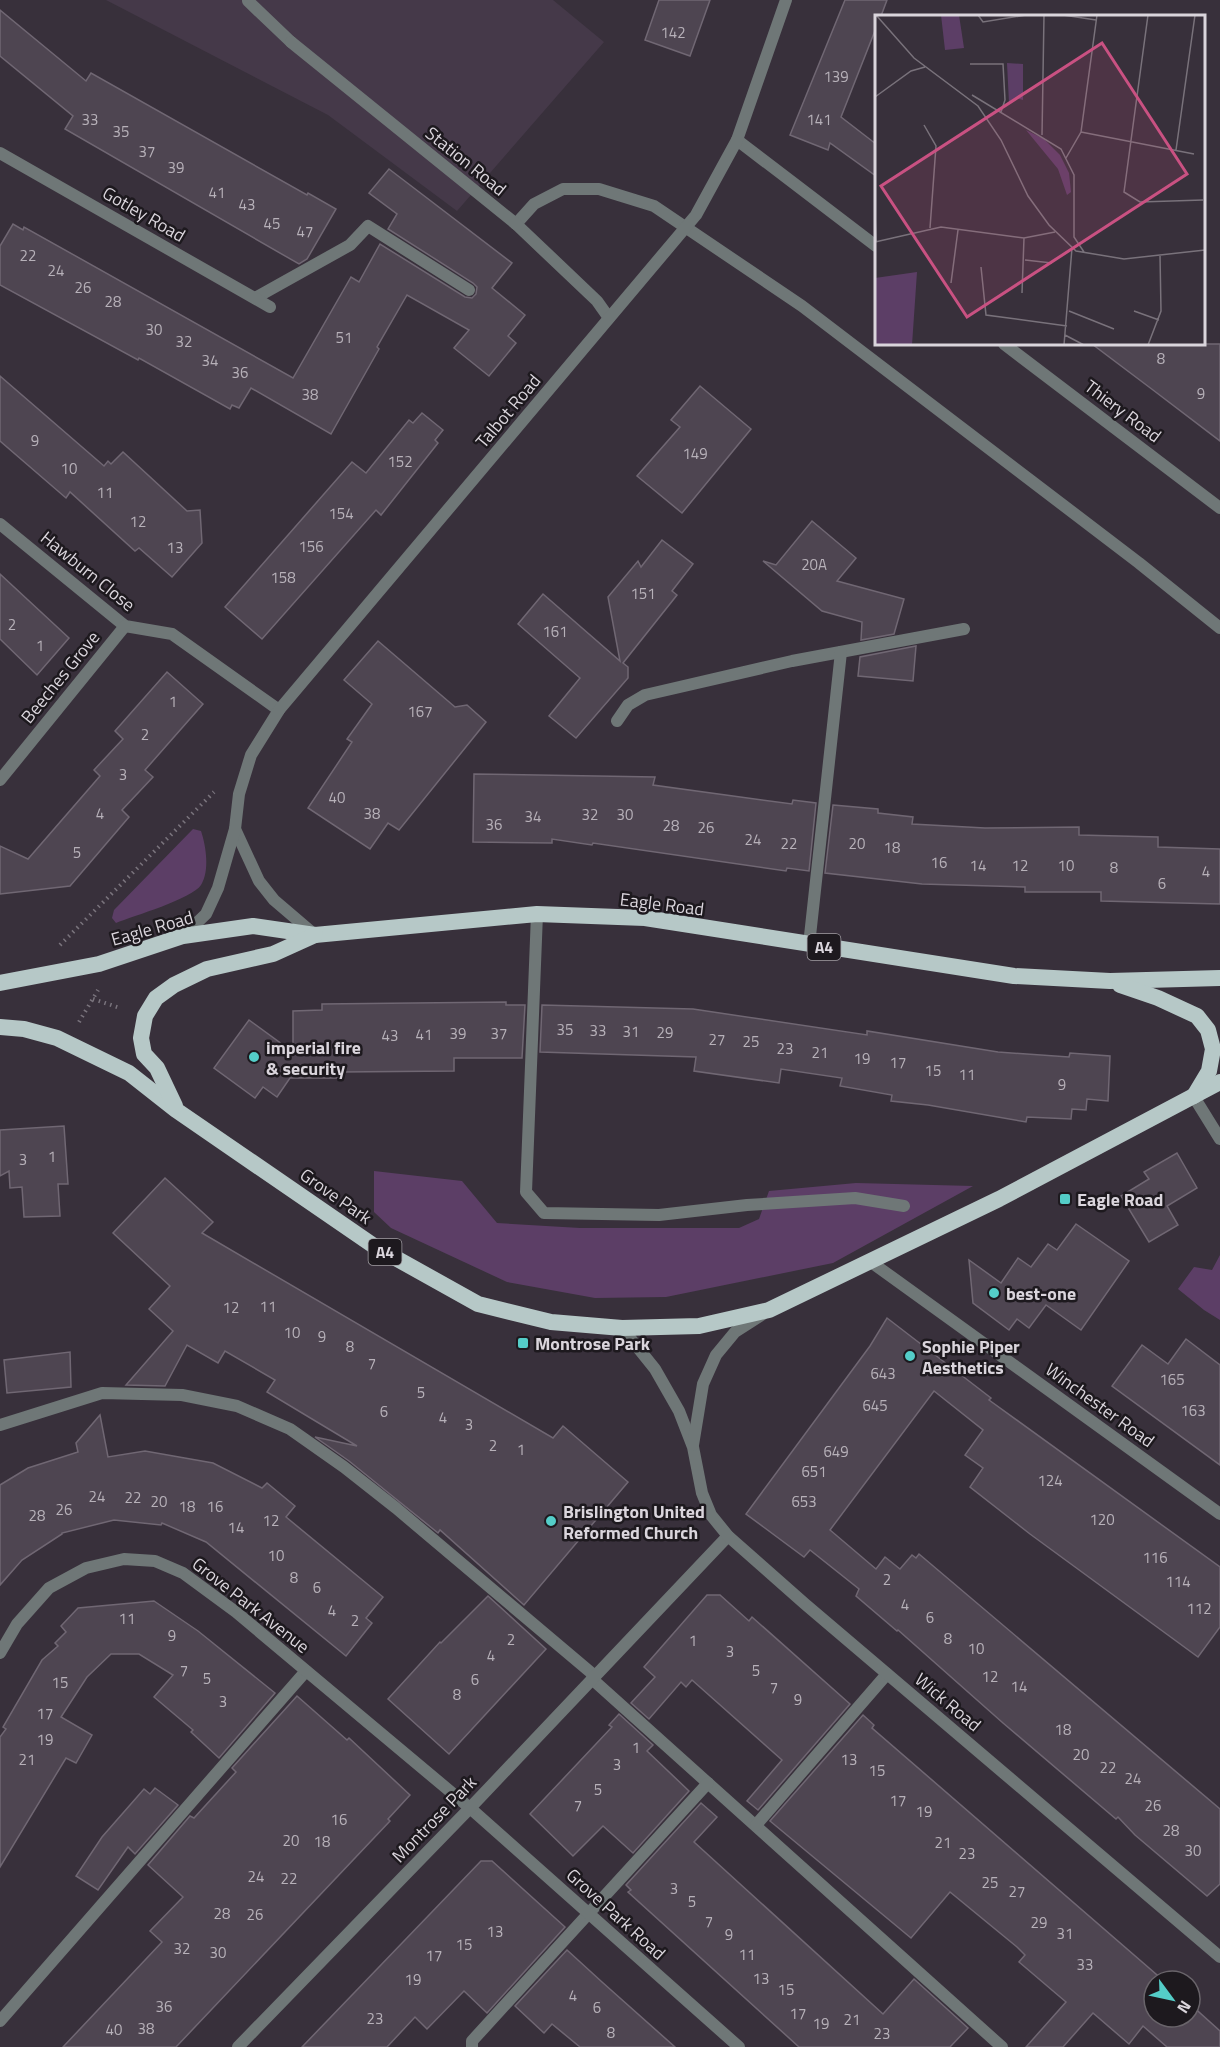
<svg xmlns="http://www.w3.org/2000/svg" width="1220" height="2047" font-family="'Titillium Web',sans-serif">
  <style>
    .built { fill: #453949 }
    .green { fill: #5c3e66 }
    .building { fill: #4e4551; stroke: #706773; stroke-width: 1.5 }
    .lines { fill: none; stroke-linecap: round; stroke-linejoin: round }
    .path { stroke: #7a747d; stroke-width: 4; stroke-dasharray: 1.5 4.5; stroke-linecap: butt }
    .service { stroke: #6f7777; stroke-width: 12 }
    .minor { stroke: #6f7777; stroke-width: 12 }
    .tertiary { stroke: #6f7777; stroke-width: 12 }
    .trunk { stroke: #b6c8c7; stroke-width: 16 }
    .poi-dot { fill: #54cdc8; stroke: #1d191e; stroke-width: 2 }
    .labels { text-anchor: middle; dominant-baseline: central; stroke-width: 5; stroke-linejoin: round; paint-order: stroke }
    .number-label { font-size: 15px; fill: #b7b1b9 }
    .shield { fill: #1d191e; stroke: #a19da3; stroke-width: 1.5 }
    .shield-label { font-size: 16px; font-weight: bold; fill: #dad5dc }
    .street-label { font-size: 18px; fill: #dad5dc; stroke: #1d191e }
    .poi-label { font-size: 18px; font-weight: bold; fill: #dad5dc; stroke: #1d191e; text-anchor: start }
    .inset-road { fill: none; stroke: #79727b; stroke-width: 1.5 }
    .view { fill: #c95182; fill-opacity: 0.15; stroke: #c95182; stroke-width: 3 }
    .inset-edge { fill: none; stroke: #dad5dc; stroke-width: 3 }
  </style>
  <rect width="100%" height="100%" fill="#38303b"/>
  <polygon class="built" points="106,0 553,0 604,42 457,211 328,115"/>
  <g class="green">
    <path d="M193,829L201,831C206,846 210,871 201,885C192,899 133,916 116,923L112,918L114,910Z"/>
    <polygon points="374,1171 462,1181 497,1223 580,1228 739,1228 759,1219 769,1191 856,1183 973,1186 833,1263 666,1297 595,1298 507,1282 391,1228 374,1212"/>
    <polygon points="1220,1255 1220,1320 1204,1310 1178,1289 1194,1267 1212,1270"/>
  </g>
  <g class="building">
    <polygon points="659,0 710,0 690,56 645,40"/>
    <polygon points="845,0 887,0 881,16 876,16 876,28 841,117 876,144 876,176 830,143 828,150 790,135"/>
    <polygon points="0,10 86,81 91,73 307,195 308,193 336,209 307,259 299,264 65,129 73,116 0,56"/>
    <polygon points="389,169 512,263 492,288 525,315 508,336 516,343 489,376 454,348 469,330 407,295 377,347 379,349 331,434 251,388 239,408 232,405 230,409 139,358 138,360 0,285 0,246 13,224 23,230 24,227 293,378 351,277 359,282 380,244 465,297 472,298 476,294 477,287 473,283 388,229 397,214 369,193"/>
    <polygon points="1092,344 1220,344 1220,441 1153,390"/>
    <polygon points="0,376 104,466 108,461 111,464 123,452 187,511 200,510 202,543 172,577 139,548 135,551 70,492 66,498 0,441"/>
    <polygon points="700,386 751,429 682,513 637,476 680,427 671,420"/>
    <polygon points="422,413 443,430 435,440 438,443 381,515 376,510 262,639 225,607 352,462 366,473 409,420 413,423"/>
    <polygon points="812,521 856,558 837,581 904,599 894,634 861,640 862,622 822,611 763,561 776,565"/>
    <polygon points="662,540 693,564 672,591 677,595 623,663 628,667 628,678 576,738 549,716 580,678 518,624 543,594 620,661 608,597 638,561 641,567"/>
    <polygon points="0,574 69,638 37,675 0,639"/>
    <polygon points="378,641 455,707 467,705 486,722 399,830 388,823 370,849 308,808 352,742 347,739 372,704 344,680"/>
    <polygon points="916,646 913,681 858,676 860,657"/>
    <polygon points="167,672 203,704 145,770 153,777 122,810 129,817 70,886 0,894 0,846 28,859 100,776 94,770 123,739 115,731"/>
    <polygon points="474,774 655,777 653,785 792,804 793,800 816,803 809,871 787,868 786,871 593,843 592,845 552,839 552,843 473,842"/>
    <polygon points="833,805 878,809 878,813 913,817 912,824 985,828 1079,827 1079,835 1158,837 1158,847 1220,849 1220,904 1101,901 1101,892 1025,892 1025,887 922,884 825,873"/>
    <polygon points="506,1002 506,1005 525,1005 522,1058 454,1058 454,1071 340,1072 340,1078 290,1078 277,1097 263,1087 255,1098 214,1068 249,1020 293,1052 293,1011 322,1010 322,1004"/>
    <polygon points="542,1005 693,1009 867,1035 867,1031 998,1052 1069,1057 1070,1053 1110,1056 1108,1101 1087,1099 1086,1110 1072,1109 1071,1119 1027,1117 1026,1122 928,1105 891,1101 892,1095 840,1086 842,1078 781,1069 779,1083 694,1071 696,1057 540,1052"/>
    <polygon points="64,1126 68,1184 58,1184 60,1216 24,1217 22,1187 10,1188 9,1171 0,1176 0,1130"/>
    <polygon points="1177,1153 1197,1188 1167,1206 1178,1225 1149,1242 1121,1196 1149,1179 1144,1172"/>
    <polygon points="165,1178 213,1222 202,1233 553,1438 563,1426 628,1482 524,1605 440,1530 438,1533 349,1461 315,1437 357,1446 267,1392 275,1380 225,1351 218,1363 187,1345 165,1386 126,1385 173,1331 149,1309 170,1286 113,1233"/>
    <polygon points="1076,1224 1129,1261 1081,1330 1046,1305 1029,1328 1017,1319 1009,1330 973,1303 969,1260 1001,1283 1018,1258 1031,1267 1048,1244 1057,1250"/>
    <polygon points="887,1318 991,1398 989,1400 1220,1567 1220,1627 1198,1657 1030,1534 970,1487 983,1468 965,1455 983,1430 934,1391 830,1530 876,1569 885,1557 900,1569 912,1555 916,1558 919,1554 1220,1809 1220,1884 1207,1896 1135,1835 1118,1817 1116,1819 1003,1723 898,1630 897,1631 856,1596 859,1589 810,1550 804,1557 746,1514 870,1346"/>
    <polygon points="1186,1339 1220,1365 1220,1465 1112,1386 1142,1345 1168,1364"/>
    <polygon points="70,1352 71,1387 7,1393 4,1360"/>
    <polygon points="100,1415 108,1457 145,1451 213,1463 262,1488 267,1483 295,1506 286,1517 383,1597 366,1618 372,1623 346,1656 206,1542 162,1523 161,1525 114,1520 62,1533 62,1534 22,1560 0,1585 0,1485 28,1468 78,1452 76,1443"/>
    <polygon points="707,1595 720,1595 749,1621 752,1617 850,1704 758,1810 747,1801 782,1760 692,1680 686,1687 681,1682 649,1719 631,1703 655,1677 644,1667"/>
    <polygon points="488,1596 546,1649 449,1754 388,1699 440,1642 441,1643"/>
    <polygon points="154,1601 198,1631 275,1693 219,1758 191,1732 193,1730 154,1697 173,1675 139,1654 111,1654 87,1677 61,1717 92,1735 76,1763 66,1758 0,1867 0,1737 6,1729 3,1727 42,1660 58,1646 55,1643 66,1632 61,1626 78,1608"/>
    <polygon points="297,1696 347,1740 349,1738 410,1795 388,1819 390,1821 176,2047 63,2047 162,1942 150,1931 183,1897 148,1865 190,1816 194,1818 236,1772 232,1768"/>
    <polygon points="619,1714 653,1745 647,1751 689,1791 633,1853 603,1826 573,1856 530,1814 612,1727 609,1725"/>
    <polygon points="863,1715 874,1725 872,1728 1164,1981 1154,1981 1154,2017 1190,2017 1190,2004 1220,2031 1220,2047 1167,2047 1143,2026 1129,2044 1093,2013 1063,2047 1026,2047 1066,2002 1019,1962 1025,1955 1017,1947 950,1892 911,1938 770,1821"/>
    <polygon points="155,1788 178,1805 135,1854 128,1847 98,1890 76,1876 102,1837 144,1789 150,1794"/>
    <polygon points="701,1803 717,1817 694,1842 883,2014 914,1979 968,2028 950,2047 799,2047 628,1892 631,1890 626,1885"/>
    <polygon points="481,1861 492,1861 565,1927 487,2013 464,1991 427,2029 415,2017 387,2047 302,2047"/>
    <polygon points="567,1950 602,1982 675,2047 580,2047 552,2024 544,2033 515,2006"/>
  </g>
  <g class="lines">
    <g class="path">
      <polyline points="60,945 214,792"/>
      <polyline points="93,999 120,1008"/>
      <polyline points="79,1022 98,990"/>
    </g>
    <g class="service">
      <polyline points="249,0 248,1 291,42"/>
      <polyline points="516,224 534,204 563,189 599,189 654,206 802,306 1139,563 1220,628"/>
      <polyline points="255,298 350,245 368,226 469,290"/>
      <polyline points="617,721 628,705 645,695 792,661 964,629"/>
      <polyline points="537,914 526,1192 544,1213 659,1215 747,1205 855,1198 904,1206"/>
      <polyline points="809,945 841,652"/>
      <polyline points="0,1425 102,1393 182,1395 237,1406 290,1429 344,1467 396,1508 595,1676"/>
      <polyline points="592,1679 1002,2047"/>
      <polyline points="756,1825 887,1674"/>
      <polyline points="0,2021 306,1671"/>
      <polyline points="472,2047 472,2041 708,1783"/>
    </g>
    <g class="minor">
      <polyline points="291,42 516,224 597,301 609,318"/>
      <polyline points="737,140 876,246"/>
      <polyline points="0,153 270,307"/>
      <polyline points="1004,344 1220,508"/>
      <polyline points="0,524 125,626 172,634 279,710"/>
      <polyline points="0,780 125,626"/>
      <polyline points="235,829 259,881 274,900 315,935"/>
      <polyline points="183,936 206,914 218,888 235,829 239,794 251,755 279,710 696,215 737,140 786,0"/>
      <polyline points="1194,1097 1220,1139"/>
      <polyline points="871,1262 1220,1514"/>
      <polyline points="0,1653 17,1624 49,1588 86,1568 124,1559 155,1561 183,1573 236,1612 470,1808 739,2047"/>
      <polyline points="238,2047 470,1808 728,1536"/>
    </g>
    <g class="tertiary">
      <polyline points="622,1328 655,1369 679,1411 693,1447 702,1493 711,1515 728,1536 805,1604 1220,1957"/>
      <polyline points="693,1445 703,1384 716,1355 735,1332 763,1314"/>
    </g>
    <g class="trunk">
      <polyline points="0,983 99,964 183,936 253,926 315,935 537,914 645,918 1014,976 1110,981 1220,978"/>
      <polyline points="1120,985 1158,998 1197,1016 1208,1030 1213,1049 1209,1071 1194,1096"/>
      <polyline points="0,1027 24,1029 57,1038 129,1073 176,1110 374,1246 478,1304 551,1322 622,1328 699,1326 769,1310 999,1199 1220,1082"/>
      <polyline points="175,1106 157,1068 144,1054 141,1038 145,1016 156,998 174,985 207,969 273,954 315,935"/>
    </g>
  </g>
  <g class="poi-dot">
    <circle cx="254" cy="1057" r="6"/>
    <rect x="1059" y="1193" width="12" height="12" rx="3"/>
    <circle cx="994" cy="1293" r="6"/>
    <rect x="517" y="1337" width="12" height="12" rx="3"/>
    <circle cx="910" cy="1356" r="6"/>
    <circle cx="551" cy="1521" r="6"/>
  </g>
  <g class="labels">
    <g class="number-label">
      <text x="673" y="32">142</text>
      <text x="836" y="76">139</text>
      <text x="90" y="119">33</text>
      <text x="819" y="119">141</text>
      <text x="121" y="131">35</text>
      <text x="147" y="151">37</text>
      <text x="176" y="167">39</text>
      <text x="217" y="192">41</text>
      <text x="247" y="204">43</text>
      <text x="272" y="223">45</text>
      <text x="305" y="231">47</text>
      <text x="28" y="255">22</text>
      <text x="56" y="270">24</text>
      <text x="83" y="287">26</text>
      <text x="113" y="301">28</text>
      <text x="154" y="329">30</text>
      <text x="344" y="337">51</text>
      <text x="184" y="341">32</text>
      <text x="1161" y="358">8</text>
      <text x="210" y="360">34</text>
      <text x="240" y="372">36</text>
      <text x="1201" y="393">9</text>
      <text x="310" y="394">38</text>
      <text x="35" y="440">9</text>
      <text x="695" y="453">149</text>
      <text x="400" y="461">152</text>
      <text x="69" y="468">10</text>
      <text x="105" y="492">11</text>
      <text x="341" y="513">154</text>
      <text x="138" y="521">12</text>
      <text x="311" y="546">156</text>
      <text x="175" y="547">13</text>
      <text x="814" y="564">20A</text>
      <text x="283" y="577">158</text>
      <text x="643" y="593">151</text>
      <text x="12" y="624">2</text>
      <text x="555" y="631">161</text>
      <text x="40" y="645">1</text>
      <text x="173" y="701">1</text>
      <text x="420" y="711">167</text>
      <text x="145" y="734">2</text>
      <text x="123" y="774">3</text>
      <text x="337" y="797">40</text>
      <text x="100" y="813">4</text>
      <text x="372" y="813">38</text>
      <text x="590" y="814">32</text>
      <text x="625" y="814">30</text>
      <text x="533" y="816">34</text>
      <text x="494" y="824">36</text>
      <text x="671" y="825">28</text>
      <text x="706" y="827">26</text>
      <text x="753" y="839">24</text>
      <text x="789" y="843">22</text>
      <text x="857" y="843">20</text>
      <text x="892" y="847">18</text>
      <text x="77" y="852">5</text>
      <text x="939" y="862">16</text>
      <text x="978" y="865">14</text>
      <text x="1020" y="865">12</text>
      <text x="1066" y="865">10</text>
      <text x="1114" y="867">8</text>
      <text x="1206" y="871">4</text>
      <text x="1162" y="883">6</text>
      <text x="565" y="1029">35</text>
      <text x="598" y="1030">33</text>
      <text x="631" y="1031">31</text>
      <text x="665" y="1032">29</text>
      <text x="458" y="1033">39</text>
      <text x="499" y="1033">37</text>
      <text x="424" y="1034">41</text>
      <text x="390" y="1035">43</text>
      <text x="717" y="1039">27</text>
      <text x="751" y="1041">25</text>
      <text x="785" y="1048">23</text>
      <text x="820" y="1052">21</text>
      <text x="862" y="1058">19</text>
      <text x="898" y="1062">17</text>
      <text x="933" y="1070">15</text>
      <text x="967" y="1074">11</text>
      <text x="1062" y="1084">9</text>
      <text x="52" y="1156">1</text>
      <text x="23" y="1159">3</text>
      <text x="268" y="1306">11</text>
      <text x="231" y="1307">12</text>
      <text x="292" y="1332">10</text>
      <text x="322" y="1336">9</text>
      <text x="350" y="1346">8</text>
      <text x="372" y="1363">7</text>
      <text x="883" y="1373">643</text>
      <text x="1172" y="1379">165</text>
      <text x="421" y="1392">5</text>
      <text x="875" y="1405">645</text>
      <text x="1193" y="1410">163</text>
      <text x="384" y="1411">6</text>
      <text x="443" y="1417">4</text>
      <text x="469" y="1424">3</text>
      <text x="493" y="1445">2</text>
      <text x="521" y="1449">1</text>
      <text x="836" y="1451">649</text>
      <text x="814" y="1471">651</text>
      <text x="1050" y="1480">124</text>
      <text x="97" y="1496">24</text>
      <text x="133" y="1497">22</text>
      <text x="159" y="1501">20</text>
      <text x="804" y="1501">653</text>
      <text x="187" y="1506">18</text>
      <text x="215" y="1506">16</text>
      <text x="64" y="1509">26</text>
      <text x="37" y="1515">28</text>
      <text x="1102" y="1519">120</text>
      <text x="271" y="1520">12</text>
      <text x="236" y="1527">14</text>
      <text x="276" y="1555">10</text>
      <text x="1155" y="1557">116</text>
      <text x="294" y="1577">8</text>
      <text x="887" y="1579">2</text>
      <text x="1178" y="1581">114</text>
      <text x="317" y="1587">6</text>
      <text x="905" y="1604">4</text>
      <text x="1199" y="1608">112</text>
      <text x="332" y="1610">4</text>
      <text x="930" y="1617">6</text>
      <text x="127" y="1618">11</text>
      <text x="355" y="1620">2</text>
      <text x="172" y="1635">9</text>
      <text x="948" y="1638">8</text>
      <text x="511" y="1639">2</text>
      <text x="693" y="1640">1</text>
      <text x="976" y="1648">10</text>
      <text x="730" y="1651">3</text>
      <text x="491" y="1655">4</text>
      <text x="184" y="1670">7</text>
      <text x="756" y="1670">5</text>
      <text x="990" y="1676">12</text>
      <text x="207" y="1678">5</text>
      <text x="475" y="1679">6</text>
      <text x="60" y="1682">15</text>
      <text x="1019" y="1686">14</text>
      <text x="774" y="1687">7</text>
      <text x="457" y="1694">8</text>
      <text x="798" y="1699">9</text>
      <text x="223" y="1701">3</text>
      <text x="45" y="1713">17</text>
      <text x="1063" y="1729">18</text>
      <text x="45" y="1739">19</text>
      <text x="636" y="1747">1</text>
      <text x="1081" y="1754">20</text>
      <text x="27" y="1759">21</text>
      <text x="849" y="1759">13</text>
      <text x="617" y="1764">3</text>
      <text x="1108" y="1767">22</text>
      <text x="877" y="1770">15</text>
      <text x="1133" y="1778">24</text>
      <text x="598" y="1789">5</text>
      <text x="898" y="1800">17</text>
      <text x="578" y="1805">7</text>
      <text x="1153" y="1805">26</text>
      <text x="924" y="1811">19</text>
      <text x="339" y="1819">16</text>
      <text x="1171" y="1830">28</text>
      <text x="291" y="1840">20</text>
      <text x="322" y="1841">18</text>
      <text x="943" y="1842">21</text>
      <text x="1193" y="1850">30</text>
      <text x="967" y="1853">23</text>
      <text x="256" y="1876">24</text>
      <text x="289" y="1878">22</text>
      <text x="990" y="1882">25</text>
      <text x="674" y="1888">3</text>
      <text x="1017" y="1891">27</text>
      <text x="692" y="1901">5</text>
      <text x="222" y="1913">28</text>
      <text x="255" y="1914">26</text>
      <text x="709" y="1921">7</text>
      <text x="1039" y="1922">29</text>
      <text x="495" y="1931">13</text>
      <text x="1065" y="1933">31</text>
      <text x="729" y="1934">9</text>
      <text x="464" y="1944">15</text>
      <text x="182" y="1948">32</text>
      <text x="218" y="1952">30</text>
      <text x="747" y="1954">11</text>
      <text x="434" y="1955">17</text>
      <text x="1085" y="1964">33</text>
      <text x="761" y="1978">13</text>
      <text x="413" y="1979">19</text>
      <text x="786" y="1989">15</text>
      <text x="573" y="1995">4</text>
      <text x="164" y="2006">36</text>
      <text x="597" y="2007">6</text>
      <text x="798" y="2013">17</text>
      <text x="375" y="2018">23</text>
      <text x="852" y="2019">21</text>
      <text x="821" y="2023">19</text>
      <text x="146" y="2028">38</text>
      <text x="114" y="2029">40</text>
      <text x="611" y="2032">8</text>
      <text x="882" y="2033">23</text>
    </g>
    <g class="shield">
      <rect x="807.5" y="934" width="33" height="26" rx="4.5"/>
      <rect x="368.5" y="1239" width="33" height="26" rx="4.5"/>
    </g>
    <g class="shield-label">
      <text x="824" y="947">A4</text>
      <text x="385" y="1252">A4</text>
    </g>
    <g class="street-label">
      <text transform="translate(466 161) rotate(39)">Station Road</text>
      <text transform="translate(144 214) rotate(30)">Gotley Road</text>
      <text transform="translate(508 411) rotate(-50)">Talbot Road</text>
      <text transform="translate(1123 411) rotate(37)">Thiery Road</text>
      <text transform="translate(88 571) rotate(39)">Hawburn Close</text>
      <text transform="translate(60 677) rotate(-51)">Beeches Grove</text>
      <text transform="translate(662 904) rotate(7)">Eagle Road</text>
      <text transform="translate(152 928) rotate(-16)">Eagle Road</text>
      <text transform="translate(336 1196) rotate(35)">Grove Park</text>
      <text transform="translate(1100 1405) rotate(36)">Winchester Road</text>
      <text transform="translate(251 1605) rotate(38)">Grove Park Avenue</text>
      <text transform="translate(948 1702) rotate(40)">Wick Road</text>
      <text transform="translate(434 1819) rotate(-46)">Montrose Park</text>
      <text transform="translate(616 1914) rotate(42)">Grove Park Road</text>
    </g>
    <g class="poi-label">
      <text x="266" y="1047">imperial fire<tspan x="266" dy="21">&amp; security</tspan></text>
      <text x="1077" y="1199">Eagle Road</text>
      <text x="1006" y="1293">best-one</text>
      <text x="535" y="1343">Montrose Park</text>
      <text x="922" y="1346">Sophie Piper<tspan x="922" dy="21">Aesthetics</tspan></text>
      <text x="563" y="1511">Brislington United<tspan x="563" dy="21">Reformed Church</tspan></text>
    </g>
  </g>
  <g transform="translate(875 15)">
    <rect width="330" height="330" fill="#38303b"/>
    <path d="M66,0H84L89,33L70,35ZM132,48L148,49V85L141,83L134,88ZM151,115L169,124L185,140L194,158L196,177L192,180L183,154ZM42,257L37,330H0V263Z" fill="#5c3e66"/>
    <path class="inset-road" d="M1,0L39,43L103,91L126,125L153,181L174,210L201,236L249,244L330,235M103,0L108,7L151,0M188,0L221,5M273,0L249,177L265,187L328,185M95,49H128L130,85L126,97M97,80L186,134L199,160V222L209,237M0,82L36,56L50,52M49,110L61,131L55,213M206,117L319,139M167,120L169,0M301,135L320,0M191,143L206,117L222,0M0,197L1,226M0,227L66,212L149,223L180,217M150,245L177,248M106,252L111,300L192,311M76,268L83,215M147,278L149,223M194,296L239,314M259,296L284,305M190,320L209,330M189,330L197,233M273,330L286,296L285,240"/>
    <path class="view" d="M227,28L312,159L92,302L6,171Z"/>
    <rect width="330" height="330" class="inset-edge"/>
  </g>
  <g transform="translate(1172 1999) rotate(123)"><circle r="28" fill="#1d191e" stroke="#69646a" stroke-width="1.5"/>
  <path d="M0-4.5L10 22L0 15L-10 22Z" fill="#54cdc8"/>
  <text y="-9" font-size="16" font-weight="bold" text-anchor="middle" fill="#dad5dc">N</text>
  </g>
</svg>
